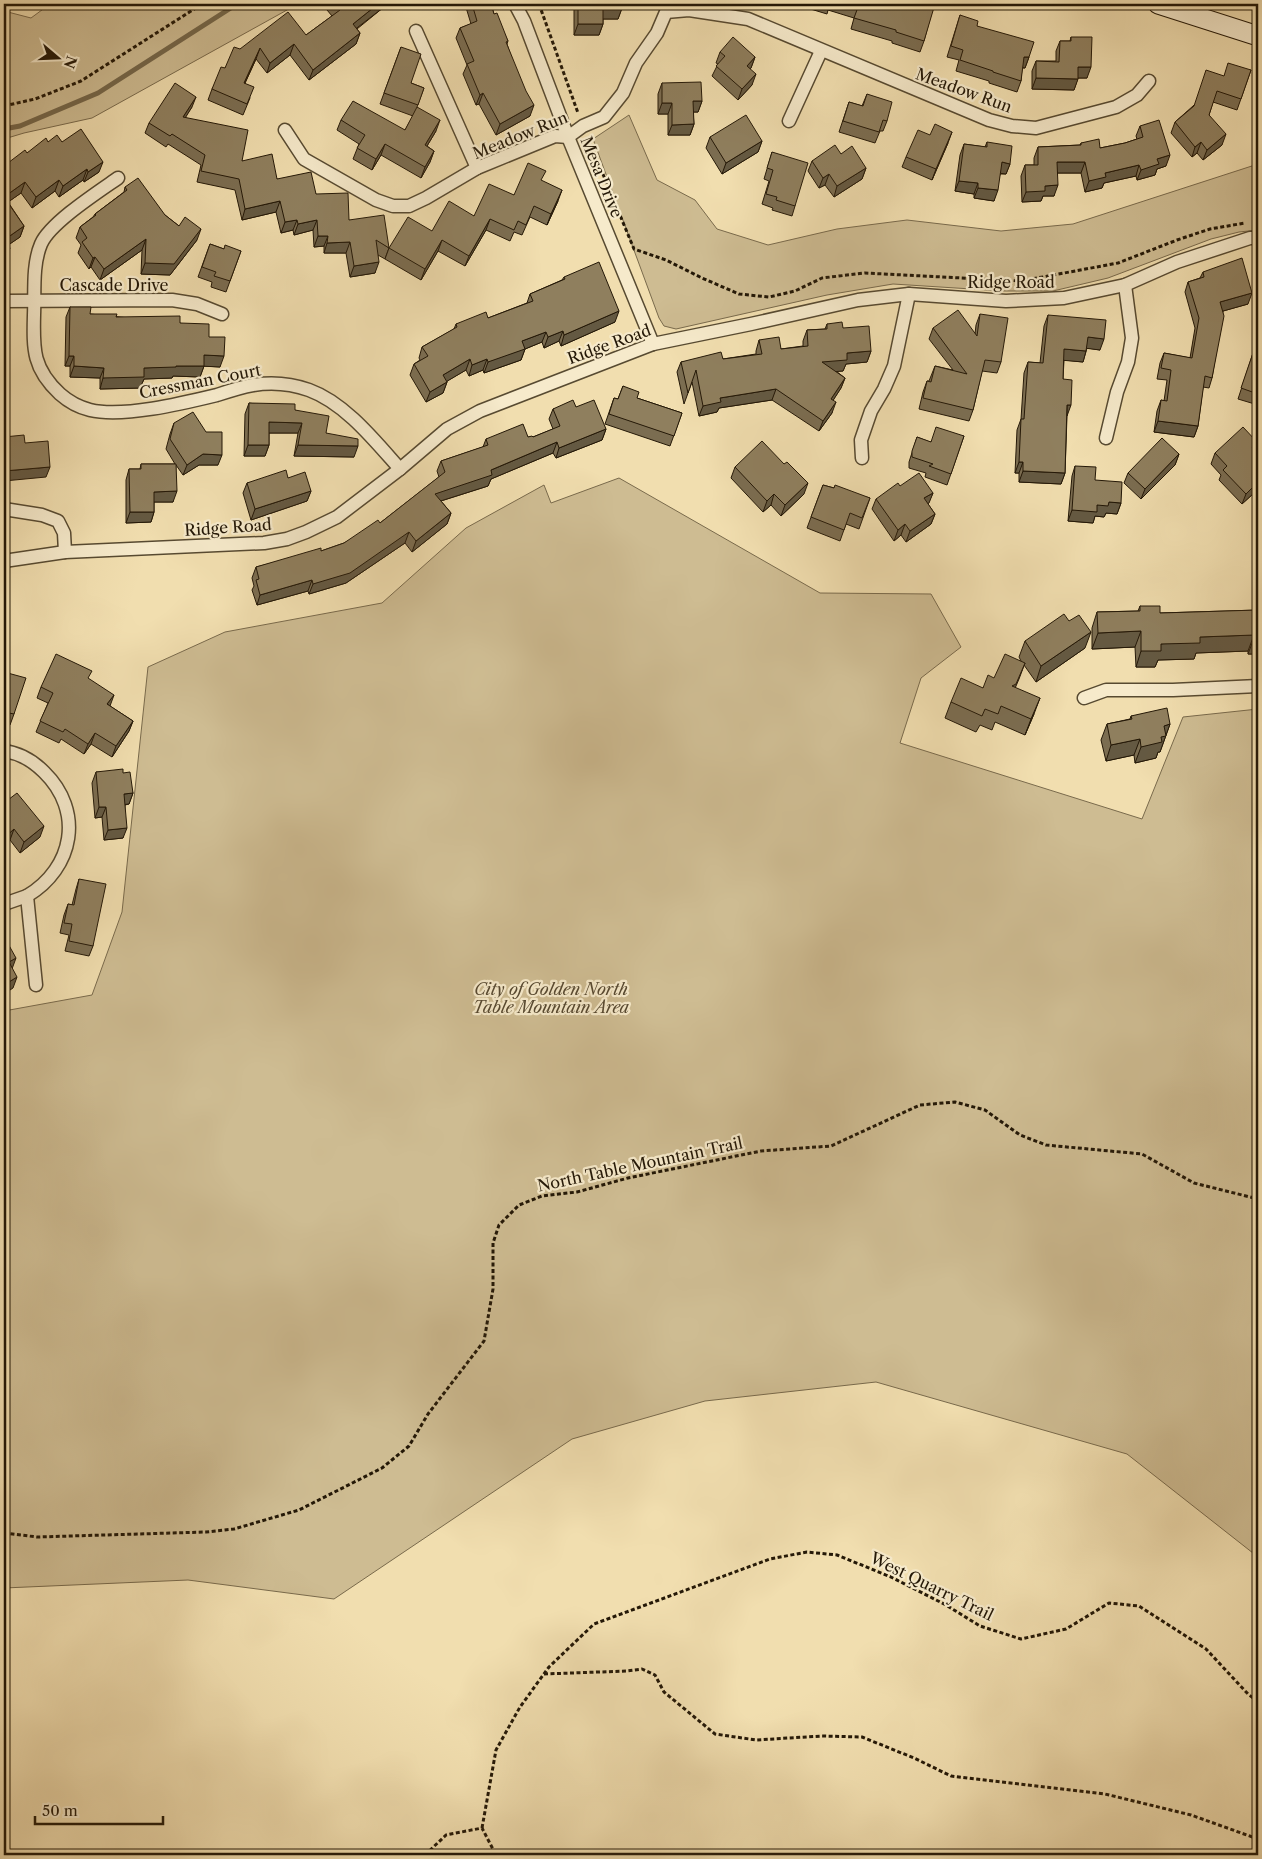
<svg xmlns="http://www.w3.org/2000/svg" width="1262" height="1859" font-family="'Libre Caslon Text',serif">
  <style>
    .green { fill: #cebc92; stroke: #796a4c }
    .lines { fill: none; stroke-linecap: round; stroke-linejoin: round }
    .stream { stroke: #75674a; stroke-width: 5 }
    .street-casing { stroke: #574a31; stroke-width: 15 }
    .secondary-casing { stroke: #241807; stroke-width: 21 }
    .path { stroke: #241807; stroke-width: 3; stroke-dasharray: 4 2.5; stroke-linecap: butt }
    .street { stroke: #f6eacb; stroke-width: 12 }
    .secondary { stroke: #f6eacb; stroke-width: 19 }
    .wall { fill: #7b6d51; stroke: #241807 }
    .shaded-wall { fill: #645942; stroke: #241807 }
    .building { fill: #8f7f5e; stroke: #241807 }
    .labels { text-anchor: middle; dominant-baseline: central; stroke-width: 4.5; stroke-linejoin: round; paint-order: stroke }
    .street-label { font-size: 16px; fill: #241807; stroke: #f6eacb }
    .park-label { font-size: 16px; font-style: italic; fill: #574931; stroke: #f6eacb }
  </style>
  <rect width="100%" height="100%" fill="#f1deaf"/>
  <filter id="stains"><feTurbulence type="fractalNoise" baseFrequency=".004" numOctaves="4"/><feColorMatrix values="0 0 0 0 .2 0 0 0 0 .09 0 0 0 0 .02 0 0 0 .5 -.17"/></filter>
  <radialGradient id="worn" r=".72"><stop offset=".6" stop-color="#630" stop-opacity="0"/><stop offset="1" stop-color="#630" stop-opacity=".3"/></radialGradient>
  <g class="green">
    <polygon points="50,4 294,4 287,10 92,118 24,133 4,139 4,11 31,18"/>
    <polygon points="629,115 657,180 695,200 717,229 768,245 837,229 907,220 1001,231 1073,224 1258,164 1258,230 1239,232 1211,239 1108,278 1053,291 1003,291 893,284 827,295 676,329 664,326 659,318 593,139"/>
    <polygon points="619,478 820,593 931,594 961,647 921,678 900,743 1142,819 1183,717 1258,709 1258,1557 1127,1454 876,1382 705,1401 572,1439 334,1599 188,1580 4,1588 4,1011 92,995 122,912 148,667 225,632 382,603 466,528 544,485 551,503"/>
  </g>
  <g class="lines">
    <polyline class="stream" points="4,129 20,126 98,93 237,4"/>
    <defs>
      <g id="street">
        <polyline points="515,4 524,21 568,137 653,344"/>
        <polyline points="416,31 477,168"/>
        <polyline points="789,121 821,51"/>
        <polyline points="285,130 304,159 376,200 393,206 409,206 426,198 477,168 555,136 568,137 583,126 604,117 623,93 636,63 657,33 666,12 689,10 748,19 989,120 1012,126 1036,128 1116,107 1137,95 1149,81"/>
        <path d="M118,178C98,192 50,223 41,244C32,265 35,293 34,315C33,350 33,369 60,394C69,402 78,407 90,410C123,418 184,403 217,395C229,391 241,387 253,385C272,382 292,384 309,390C345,403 375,441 400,469"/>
        <polyline points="4,301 172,300 197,304 222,314"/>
        <polyline points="1106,438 1117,392 1128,362 1132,338 1125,285"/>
        <polyline points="862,458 861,440 871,411 884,389 894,366 909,294"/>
        <polyline points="4,509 42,515 58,521 64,533 65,552"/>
        <polyline points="4,561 65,552 264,543 287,539 306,532 337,517 400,469 447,429 480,411 653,344 751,324 858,300 909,294 1006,301 1064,298 1125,285 1177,262 1250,238 1258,238"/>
        <polyline points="1084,698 1106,690 1173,690 1258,686"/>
        <path d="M4,751C19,753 33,761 44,772C84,811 74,868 27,896L36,985"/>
        <polyline points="4,904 27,896"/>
      </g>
      <polyline id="secondary" points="1158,4 1258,36"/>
    </defs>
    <use href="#street" class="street-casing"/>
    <use href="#secondary" class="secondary-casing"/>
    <g class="path">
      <polyline points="539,4 578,113"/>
      <polyline points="4,106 35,99 81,81 202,4"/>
      <polyline points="588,138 634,249 666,260 702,278 739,294 769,297 795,291 822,278 865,273 1021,281 1118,263 1177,240 1210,229 1245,223"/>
      <polyline points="4,1533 37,1537 206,1532 234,1529 299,1510 382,1468 409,1446 428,1414 484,1341 493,1289 493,1243 499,1225 519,1205 542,1196 577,1192 628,1178 761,1151 831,1146 920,1105 955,1102 985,1110 1020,1135 1046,1145 1142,1154 1194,1183 1258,1199"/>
      <polyline points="544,1674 627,1671 642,1669 655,1675 664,1692 715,1734 756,1740 822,1736 862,1737 914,1758 951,1776 1105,1794 1191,1815 1258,1839"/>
      <polyline points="482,1828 496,1750 520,1707 549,1667 594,1624 770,1559 807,1552 837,1555 891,1577 946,1605 980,1626 1021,1639 1066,1629 1109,1603 1139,1606 1206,1649 1248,1694 1258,1702"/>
      <polyline points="425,1855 446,1835 482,1828 496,1855"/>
    </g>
    <use href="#street" class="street"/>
    <use href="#secondary" class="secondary"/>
  </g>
  <g class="wall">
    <polygon points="322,4 385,4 384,7 357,29 360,33 356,44 309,80 290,55 267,73 256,59 245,83 250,98 243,115 208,100 212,89 225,68 240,49 306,35 332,16"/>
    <polygon points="465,4 491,4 494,14 508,41 507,44 530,116 496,135 479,104 476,105 463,74 467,65 456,38 460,28 471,24"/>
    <polygon points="574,4 622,4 622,8 618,19 603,19 603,24 599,35 574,35"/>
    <polygon points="794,4 934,4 924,41 920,52 892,43 892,41 851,29 854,18 828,10 827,14"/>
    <polygon points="960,15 977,26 1029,57 1025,68 1022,68 1021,81 1017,92 989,83 989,81 956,71 959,60 947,57"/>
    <polygon points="1071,37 1087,78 1078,78 1074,90 1032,89 1032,71 1036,61 1056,61 1056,51 1060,41 1070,41"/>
    <polygon points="401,47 411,83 424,88 417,107 436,131 427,146 434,151 430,162 421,178 381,155 372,170 353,159 359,144 337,130 341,120 405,130 413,116 380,104"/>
    <polygon points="720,52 755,57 751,68 750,69 752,85 738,100 712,76 718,64 716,63"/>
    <polygon points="1251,70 1237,110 1213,102 1209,115 1222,145 1203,160 1197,153 1192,157 1171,133 1175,122 1193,106 1224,76"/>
    <polygon points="662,83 702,101 698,112 693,112 694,124 690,135 668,135 668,114 658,114 658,94"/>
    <polygon points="867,94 887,121 883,131 880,131 875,143 839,132 849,102 862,106"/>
    <polygon points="192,107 185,117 242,161 277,179 316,194 349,220 389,248 385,259 378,255 375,273 350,277 346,253 324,253 324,246 314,247 313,230 294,235 293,230 281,233 276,212 242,220 235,190 197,182 201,165 168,144 166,147 145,133 149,123"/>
    <polygon points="1140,126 1166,166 1157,169 1155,175 1137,180 1136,176 1104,183 1102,188 1085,192 1081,173 1057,173 1054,196 1043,196 1041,201 1022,202 1021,176 1025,165 1034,165 1034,158 1038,147 1080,145 1081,143 1100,148 1125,143 1137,139 1136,136"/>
    <polygon points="710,137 762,141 758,152 722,174 706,148"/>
    <polygon points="48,142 62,142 99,172 84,182 83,180 59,197 55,191 32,208 21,193 8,202 24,226 20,237 8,245 6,259 4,166 27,153"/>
    <polygon points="987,142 1010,164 1006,174 1000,174 994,201 974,198 974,194 955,191 960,155 964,144 985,147"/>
    <polygon points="948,143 932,180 902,167 906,157"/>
    <polygon points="772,152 795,206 792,216 772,210 773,208 762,204 769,181 764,179"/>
    <polygon points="841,154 866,168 862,179 834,197 825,185 819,188 808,171 812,161"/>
    <polygon points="542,181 558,201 547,225 530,217 522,235 514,232 510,241 486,230 465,266 438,251 421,280 385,259 389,248 474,216 514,195"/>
    <polygon points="125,187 165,215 197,240 170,275 141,274 142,250 100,280 91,267 89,269 78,253 81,245 76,238 80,227 93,217 95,214 124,192"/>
    <polygon points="210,244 224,249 241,251 226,292 211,287 212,282 198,277"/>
    <polygon points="1203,272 1248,304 1223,311 1212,378 1209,388 1203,387 1198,426 1194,437 1154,432 1157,411 1161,400 1164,401 1167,380 1157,379 1160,363 1164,353 1190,358 1195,328 1185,292 1188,282 1200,278"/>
    <polygon points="564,277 615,322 561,346 559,341 544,348 542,342 525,349 521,360 484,373 483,370 469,376 466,370 447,381 447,382 443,393 426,402 410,375 414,364 420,360 419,358 422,347 454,329 456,324 488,318 527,303 530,294 562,280"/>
    <polygon points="70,307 90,314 180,323 209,337 220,367 204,366 200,377 173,376 172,378 144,379 140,388 100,389 100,378 70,377 70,366 65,366 66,317"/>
    <polygon points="980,314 1001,362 997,373 982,371 973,410 969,421 919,409 923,392 927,381 929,381 935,366 953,370 929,339 933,328 975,334 976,325"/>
    <polygon points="1048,315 1100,350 1087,348 1083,362 1064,360 1063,379 1067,416 1065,473 1061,484 1019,482 1019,473 1015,473 1017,430 1021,419 1024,373 1028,362 1040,363 1044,326"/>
    <polygon points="827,324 843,328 871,351 867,362 846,364 843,371 836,371 845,378 841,388 833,400 832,413 819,431 772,400 719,408 717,412 699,416 692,382 684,404 677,372 681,362 723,359 756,354 756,351 759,340 781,349 803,346 803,341 807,330 825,329"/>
    <polygon points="1258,346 1258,405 1238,399 1254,350 1256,351"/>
    <polygon points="623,386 637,398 682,413 670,446 605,424 614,398 618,399"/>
    <polygon points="249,403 295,410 326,433 354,457 294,456 298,433 269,433 269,445 265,456 244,456 245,414"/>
    <polygon points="576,407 606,429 602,440 556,458 553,453 491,479 488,486 441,501 451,513 447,524 412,552 405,543 346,583 309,594 308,591 257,605 252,590 254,586 252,578 256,567 321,551 344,543 380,523 439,477 437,471 441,461 483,447 486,439 533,437 553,429 549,419 553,409"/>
    <polygon points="174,423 218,465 199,465 183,475 176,465 173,502 154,502 154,512 151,522 126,523 126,480 129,469 140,469 141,464 175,464 166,449 170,434"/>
    <polygon points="964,436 947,485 925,477 926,473 909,468 909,462 917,437 930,442"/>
    <polygon points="1257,442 1254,450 1258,454 1258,497 1254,493 1242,504 1219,480 1221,475 1211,464 1215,453"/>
    <polygon points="1179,454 1175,465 1141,499 1124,483 1128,473"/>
    <polygon points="1075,466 1121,503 1117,514 1106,513 1104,517 1095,516 1093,523 1068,521 1072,476"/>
    <polygon points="735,467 804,494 781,516 771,505 763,512 731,478"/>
    <polygon points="288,478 311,491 307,501 251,520 243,493 247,483"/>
    <polygon points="823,485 834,488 870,498 859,529 846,524 840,541 807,528"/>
    <polygon points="933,493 928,504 935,514 931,524 906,542 901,535 894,541 872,509 876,499"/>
    <polygon points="1140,606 1160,613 1258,610 1258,654 1248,654 1248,651 1196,653 1194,659 1158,660 1155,667 1136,667 1135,647 1092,649 1092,628 1097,612 1138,611"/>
    <polygon points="1025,641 1085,648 1036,682 1024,665 1015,687 1034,714 1025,735 995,722 992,730 980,725 976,732 945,718 951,702 983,688 1021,661 1019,657"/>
    <polygon points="4,672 14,714 10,725 4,723"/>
    <polygon points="89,679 110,706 133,721 129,731 112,757 91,744 84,754 61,739 59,743 36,732 48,703 37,698 41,687"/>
    <polygon points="1131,716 1170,724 1160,752 1158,752 1156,758 1135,763 1134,755 1106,761 1101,740 1107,724 1130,719"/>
    <polygon points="96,772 123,773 133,793 129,804 125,805 123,838 104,840 102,817 95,818 92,783"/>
    <polygon points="4,803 40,837 20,853 10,840 4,846"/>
    <polygon points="79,879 93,946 89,956 65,951 69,935 60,933 64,915 68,904 72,905 76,889"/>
  </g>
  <g class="shaded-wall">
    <polygon points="378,4 385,4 384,7 349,34 353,24"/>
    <polygon points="603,8 622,8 618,19 599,19"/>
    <polygon points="578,24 603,24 599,35 574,35"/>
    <polygon points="360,33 356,44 309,80 313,70"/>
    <polygon points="294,44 290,55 267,73 270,63"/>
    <polygon points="260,48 256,59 240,94 244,83"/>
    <polygon points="755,57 751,68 743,77 747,66"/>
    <polygon points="1024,57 1029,57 1025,68 1020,67"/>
    <polygon points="1078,67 1091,67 1087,78 1074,78"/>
    <polygon points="756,74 752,85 738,100 742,89"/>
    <polygon points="1036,78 1078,79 1074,90 1032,89"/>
    <polygon points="483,93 479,104 476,105 480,95"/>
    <polygon points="196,97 192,107 179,128 183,117"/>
    <polygon points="693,101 702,101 698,112 689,112"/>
    <polygon points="662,103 672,103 668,114 658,114"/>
    <polygon points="534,105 530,116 496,135 500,124"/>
    <polygon points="440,120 436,131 421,156 425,145"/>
    <polygon points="694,124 690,135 668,135 672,125"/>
    <polygon points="952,132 948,143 932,180 936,169"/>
    <polygon points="1226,134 1222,145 1203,160 1207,150"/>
    <polygon points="762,141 758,152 722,174 726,163"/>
    <polygon points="1201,142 1197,153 1192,157 1195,147"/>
    <polygon points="385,144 381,155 372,170 376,159"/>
    <polygon points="434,151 430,162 421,178 425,167"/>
    <polygon points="1170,155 1166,166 1157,169 1155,175 1137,180 1141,170 1157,159"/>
    <polygon points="103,162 99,172 84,182 88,172"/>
    <polygon points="1002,162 1010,164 1006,174 998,173"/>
    <polygon points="1057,162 1085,162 1081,173 1053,173"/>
    <polygon points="1139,165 1136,176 1104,183 1102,188 1085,192 1089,181 1105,173"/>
    <polygon points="866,168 862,179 834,197 837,186"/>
    <polygon points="87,169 83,180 59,197 63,186"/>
    <polygon points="829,174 825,185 819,188 823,178"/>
    <polygon points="59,180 55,191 32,208 36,197"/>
    <polygon points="959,181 978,183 974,194 955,191"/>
    <polygon points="25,182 21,193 4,205 4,197"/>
    <polygon points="1058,185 1054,196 1043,196 1041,201 1022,202 1026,192 1045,186"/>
    <polygon points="978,188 998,190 994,201 974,198"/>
    <polygon points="562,190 558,201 547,225 551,214"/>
    <polygon points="280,201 276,212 242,220 245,209"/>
    <polygon points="490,219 486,230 465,266 469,256"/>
    <polygon points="297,220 293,230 281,233 285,222"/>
    <polygon points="317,220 313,230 294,235 298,224"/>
    <polygon points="24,226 20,237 4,248 4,240"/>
    <polygon points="201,229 197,240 170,275 141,274 145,263"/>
    <polygon points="318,236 328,236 324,246 314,247"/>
    <polygon points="146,239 142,250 100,280 104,269"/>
    <polygon points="442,240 438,251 421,280 425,269"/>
    <polygon points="350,242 346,253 324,253 327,243"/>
    <polygon points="10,248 6,259 4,260 4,252"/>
    <polygon points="95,257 91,267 89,269 93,258"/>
    <polygon points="379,262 375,273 350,277 354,266"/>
    <polygon points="1252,293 1248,304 1216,313 1220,302"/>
    <polygon points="619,311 615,322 561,346 564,335"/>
    <polygon points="563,331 559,341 544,348 548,337"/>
    <polygon points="546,332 542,342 525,349 521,360 484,373 488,362 522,341"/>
    <polygon points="1088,337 1104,339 1100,350 1084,348"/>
    <polygon points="1064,349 1086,351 1083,362 1060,360"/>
    <polygon points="871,351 867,362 846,364 843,371 818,373 822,362 847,353"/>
    <polygon points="204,355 224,356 220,367 200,366"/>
    <polygon points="69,356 74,356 70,366 65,366"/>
    <polygon points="470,359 466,370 439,386 443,375"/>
    <polygon points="487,359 483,370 469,376 472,365"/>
    <polygon points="74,366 104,368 100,378 70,377"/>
    <polygon points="176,366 204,366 200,377 173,376 172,378 144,379 140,388 100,389 103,378 144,368"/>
    <polygon points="845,378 841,388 827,410 831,399"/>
    <polygon points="447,382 443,393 426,402 430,392"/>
    <polygon points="776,389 772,400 719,408 717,412 699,416 703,406 720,398"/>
    <polygon points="836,402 832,413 819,431 823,421"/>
    <polygon points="1067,405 1071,405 1067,416"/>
    <polygon points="1158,421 1198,426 1194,437 1154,432"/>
    <polygon points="269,422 302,423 298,433 266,433"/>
    <polygon points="606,429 602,440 556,458 559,448"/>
    <polygon points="557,442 553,453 491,479 488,486 431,504 435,494"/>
    <polygon points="1257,442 1253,452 1252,447"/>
    <polygon points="248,445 269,445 265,456 244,456"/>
    <polygon points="298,445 358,446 354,457 294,456"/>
    <polygon points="203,454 222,455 218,465 199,465 183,475 187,465"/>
    <polygon points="1179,454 1175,465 1141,499 1145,489"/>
    <polygon points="1019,462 1023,462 1019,473 1015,473"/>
    <polygon points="50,467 46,477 4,481 4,471"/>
    <polygon points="1023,471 1065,473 1061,484 1019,482"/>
    <polygon points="1258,482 1254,493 1242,504 1246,494"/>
    <polygon points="808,483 804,494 781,516 785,505"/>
    <polygon points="177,491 173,502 150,502 154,492"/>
    <polygon points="311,491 307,501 251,520 255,509"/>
    <polygon points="933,493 929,503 920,509 924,498"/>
    <polygon points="774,494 771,505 763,512 767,501"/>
    <polygon points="1109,502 1121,503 1117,514 1106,513 1104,517 1095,516 1093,523 1068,521 1072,510 1097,505"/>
    <polygon points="130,512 154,512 151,522 126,523"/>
    <polygon points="451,513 447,524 412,552 416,541"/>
    <polygon points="935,514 931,524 906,542 910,531"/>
    <polygon points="905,524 901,535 894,541 898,530"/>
    <polygon points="409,532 405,543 346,583 309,594 313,584"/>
    <polygon points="312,580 308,591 257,605 260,595"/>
    <polygon points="1141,631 1135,647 1092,649 1098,633"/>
    <polygon points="1091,632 1085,648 1036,682 1041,666"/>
    <polygon points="1254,635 1248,651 1196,653 1194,659 1158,660 1155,667 1136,667 1141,651 1161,644 1200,637"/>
    <polygon points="1254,638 1258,638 1258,654 1248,654"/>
    <polygon points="1025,663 1019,679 1010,700 1012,686"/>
    <polygon points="114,695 110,706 107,704"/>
    <polygon points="1040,698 1034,714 1025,735 1031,719"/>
    <polygon points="133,721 129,731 112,757 116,746"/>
    <polygon points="1170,724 1160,752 1158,752 1156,758 1135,763 1141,747 1164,726"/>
    <polygon points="95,733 91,744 84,754 88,744"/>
    <polygon points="1140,739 1134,755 1106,761 1111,745"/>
    <polygon points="133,793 129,804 120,805 124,794"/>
    <polygon points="99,807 106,807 102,817 95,818"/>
    <polygon points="44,826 40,837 20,853 24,842"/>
    <polygon points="127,828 123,838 104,840 108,830"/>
    <polygon points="14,829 10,840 4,846 4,838"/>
    <polygon points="16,958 12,969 9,962"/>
    <polygon points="17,977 13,988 4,994 4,985"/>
  </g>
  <g class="building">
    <polygon points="335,4 378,4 353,24 360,33 313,70 294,44 270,63 260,48 244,83 254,87 247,104 212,89 221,67 225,68 234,47 240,49 288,12 306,35 340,10"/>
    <polygon points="472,4 491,4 494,14 497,13 508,41 506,42 526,91 534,105 500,124 483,93 480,95 467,64 474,61 460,28 477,21"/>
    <polygon points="578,4 622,4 622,8 603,8 603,24 578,24"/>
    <polygon points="847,4 935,4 924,41 896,32 896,30 854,18 858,7"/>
    <polygon points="960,15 978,21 977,26 1034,42 1029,57 1024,57 1021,81 993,72 993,71 960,60 963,50 951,46"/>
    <polygon points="733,37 755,57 747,66 756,74 742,89 716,66 725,56 720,52"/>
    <polygon points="1071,37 1092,37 1091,67 1078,67 1078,79 1036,78 1036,61 1059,62 1060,41 1071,41"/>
    <polygon points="401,47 421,54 411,83 424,88 418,105 384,93"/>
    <polygon points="1228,63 1251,70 1241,99 1217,91 1209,115 1226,134 1207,150 1201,142 1195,147 1175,122 1194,106 1206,70 1224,76"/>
    <polygon points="701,82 702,101 693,101 694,124 672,125 672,103 662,103 662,83"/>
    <polygon points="175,83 196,97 183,117 248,130 242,161 272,154 277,179 311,172 316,194 348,193 349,220 384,215 389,248 376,240 379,262 354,266 350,242 327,243 328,236 318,236 317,220 298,224 297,220 285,222 280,201 245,209 239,179 201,171 205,155 172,134 170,136 149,123"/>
    <polygon points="867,94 892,102 887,121 883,120 879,132 843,121 849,102 863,106"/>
    <polygon points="353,101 405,130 417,107 440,120 425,145 434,151 425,167 385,144 376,159 357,148 365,135 341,120"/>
    <polygon points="746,115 762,141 726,163 710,137"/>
    <polygon points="1159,120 1170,155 1157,159 1159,164 1141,170 1139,165 1105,173 1106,177 1089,181 1085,162 1057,162 1058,185 1045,186 1045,191 1026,192 1025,165 1038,165 1038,147 1081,145 1081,143 1099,139 1100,148 1125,143 1143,137 1140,126"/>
    <polygon points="935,124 952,132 936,169 906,157 918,130 930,135"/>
    <polygon points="81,129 103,162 88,172 87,169 63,186 59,180 36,197 25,182 4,197 24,226 4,240 10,248 4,252 4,166 25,150 27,153 46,138 48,142 57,135 62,142"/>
    <polygon points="987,142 1012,146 1010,164 1002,162 998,190 978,188 978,183 959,181 964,144 987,147"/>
    <polygon points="835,145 841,154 852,146 866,168 837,186 829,174 823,178 812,161"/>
    <polygon points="772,152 808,163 795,206 776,200 777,197 766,194 773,170 767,168"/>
    <polygon points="528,163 546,171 541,180 562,190 551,214 534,206 526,225 518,221 514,230 490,219 469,256 442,240 425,269 389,248 408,217 432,231 449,201 474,216 489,184 514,195"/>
    <polygon points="138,178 165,215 179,226 185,217 201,229 174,264 145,263 146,239 104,269 95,257 93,258 82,242 87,238 80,227 96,215 95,214 127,190 125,187"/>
    <polygon points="210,244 224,249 225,245 241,251 230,281 214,276 216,272 202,267"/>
    <polygon points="1242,258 1252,293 1220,302 1224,316 1212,378 1205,376 1198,426 1158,421 1161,400 1167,401 1171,370 1161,368 1164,353 1192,358 1199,318 1188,282 1204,277 1203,272"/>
    <polygon points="599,262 619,311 564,335 563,331 548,337 546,332 522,341 525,349 488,362 487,359 472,365 470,359 443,375 447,382 430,392 414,364 428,356 422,347 457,327 456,324 486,312 488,318 533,301 530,294 565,279 564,277"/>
    <polygon points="70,307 91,307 90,314 117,314 116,317 180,316 180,323 209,324 209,337 225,337 224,356 204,355 204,366 176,366 176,367 144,368 144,377 103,378 104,368 74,366 74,356 69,356"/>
    <polygon points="958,310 977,336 980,314 1008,318 1001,362 985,360 973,410 923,398 927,381 931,382 935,366 967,374 933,328"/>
    <polygon points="1048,315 1106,320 1104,339 1088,337 1086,351 1064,349 1063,379 1072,380 1071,405 1067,405 1065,473 1023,471 1023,462 1019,462 1021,419 1024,419 1028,362 1043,363"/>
    <polygon points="842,322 843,328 869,326 871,351 847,353 847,360 822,362 845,378 831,399 836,402 823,421 776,389 720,398 721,402 703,406 696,370 688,393 681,362 721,352 723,359 762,354 759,340 779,337 781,349 808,346 807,330 827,329 827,324"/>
    <polygon points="1258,346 1258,394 1241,388 1254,350 1256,351"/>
    <polygon points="623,386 639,392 637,398 682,413 674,436 609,414 614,398 618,399"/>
    <polygon points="573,400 576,407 594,400 606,429 559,448 557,442 491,470 492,475 435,494 451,513 416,541 409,532 350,573 313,584 312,580 260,595 256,580 259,579 256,567 321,548 321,551 344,543 378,520 380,523 445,472 441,461 488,445 486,439 523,424 528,437 532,436 533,437 560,426 553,409"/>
    <polygon points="249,403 295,404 295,410 329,416 326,433 358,439 358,446 298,445 302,423 269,422 269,445 248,445"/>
    <polygon points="193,412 206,432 222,432 222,455 203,454 187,465 170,439 174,423"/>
    <polygon points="936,427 964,436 951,474 929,466 933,464 912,457 912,451 917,437 931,442"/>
    <polygon points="1243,427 1257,442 1252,447 1258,454 1258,482 1246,494 1223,470 1227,466 1215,453"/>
    <polygon points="24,435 25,443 48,441 50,467 4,471 4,437"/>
    <polygon points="1162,438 1179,454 1145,489 1128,473"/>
    <polygon points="762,441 784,464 787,462 808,483 785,505 774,494 767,501 735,467"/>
    <polygon points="141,464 176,464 177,491 154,492 154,512 130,512 129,469 141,469"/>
    <polygon points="1075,466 1096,467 1095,480 1122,482 1121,503 1109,502 1108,506 1097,505 1097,512 1072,510"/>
    <polygon points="286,470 288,478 305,472 311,491 255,509 247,483"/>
    <polygon points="919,473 933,493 924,498 935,514 910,531 905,524 898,530 876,499 898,483 900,486"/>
    <polygon points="823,485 834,488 835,485 870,498 862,518 850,513 844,530 811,517"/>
    <polygon points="1140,606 1160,606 1160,613 1258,610 1258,638 1254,638 1254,635 1200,637 1200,643 1161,644 1161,651 1141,651 1141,631 1098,633 1097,612 1140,611"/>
    <polygon points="1064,614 1069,621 1079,615 1091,632 1041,666 1025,641"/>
    <polygon points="56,654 92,671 88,678 114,695 107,704 133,721 116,746 95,733 88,744 65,729 63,732 40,721 53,693 41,687"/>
    <polygon points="1005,654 1025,663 1016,684 1012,686 1040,698 1031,719 1001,706 998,714 985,709 982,716 951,702 961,678 983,688 988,675 994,678"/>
    <polygon points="4,672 26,678 14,714 4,712"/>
    <polygon points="1167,708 1170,724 1164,726 1166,736 1161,737 1162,742 1141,747 1140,739 1111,745 1107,724 1132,719 1131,716"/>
    <polygon points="123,769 123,773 130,772 133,793 124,794 127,828 108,830 106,807 99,807 96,772"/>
    <polygon points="17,793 44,826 24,842 14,829 4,838 4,803"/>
    <polygon points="79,879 106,884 93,946 69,941 72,924 64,923 68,904 74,905"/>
    <polygon points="6,940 16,958 9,962 17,977 4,985 4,941"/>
  </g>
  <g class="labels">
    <g class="street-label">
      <text transform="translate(964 90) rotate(20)">Meadow Run</text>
      <text transform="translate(520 135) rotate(-22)">Meadow Run</text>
      <text transform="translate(602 177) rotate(68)">Mesa Drive</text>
      <text x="1011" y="282">Ridge Road</text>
      <text x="114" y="285">Cascade Drive</text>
      <text transform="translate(609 344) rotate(-20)">Ridge Road</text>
      <text transform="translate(200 381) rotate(-11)">Cressman Court</text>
      <text transform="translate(228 527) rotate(-4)">Ridge Road</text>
      <text transform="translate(640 1164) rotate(-12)">North Table Mountain Trail</text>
      <text transform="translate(932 1586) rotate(26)">West Quarry Trail</text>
    </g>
    <g class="park-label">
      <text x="551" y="989">City of Golden North<tspan x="551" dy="18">Table Mountain Area</tspan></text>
    </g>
  </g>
  <rect width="1262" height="1859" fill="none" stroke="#f1deaf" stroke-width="20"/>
  <rect x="5" y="5" width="1252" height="1849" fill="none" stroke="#241807" stroke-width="2.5"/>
  <rect x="10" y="10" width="1242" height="1839" fill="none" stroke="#241807"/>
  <g transform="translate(58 58) rotate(109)" stroke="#f6eacb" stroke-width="4" paint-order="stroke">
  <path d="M0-4L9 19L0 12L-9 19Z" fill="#241807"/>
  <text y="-8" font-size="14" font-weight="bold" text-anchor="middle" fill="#241807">N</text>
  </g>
  <path d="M35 1816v8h128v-8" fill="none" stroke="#241807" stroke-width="2.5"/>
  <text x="42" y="1816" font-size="15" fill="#241807" stroke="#f6eacb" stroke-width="4" paint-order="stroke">50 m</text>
  <rect width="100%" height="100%" filter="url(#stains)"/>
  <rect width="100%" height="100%" fill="url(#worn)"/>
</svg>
